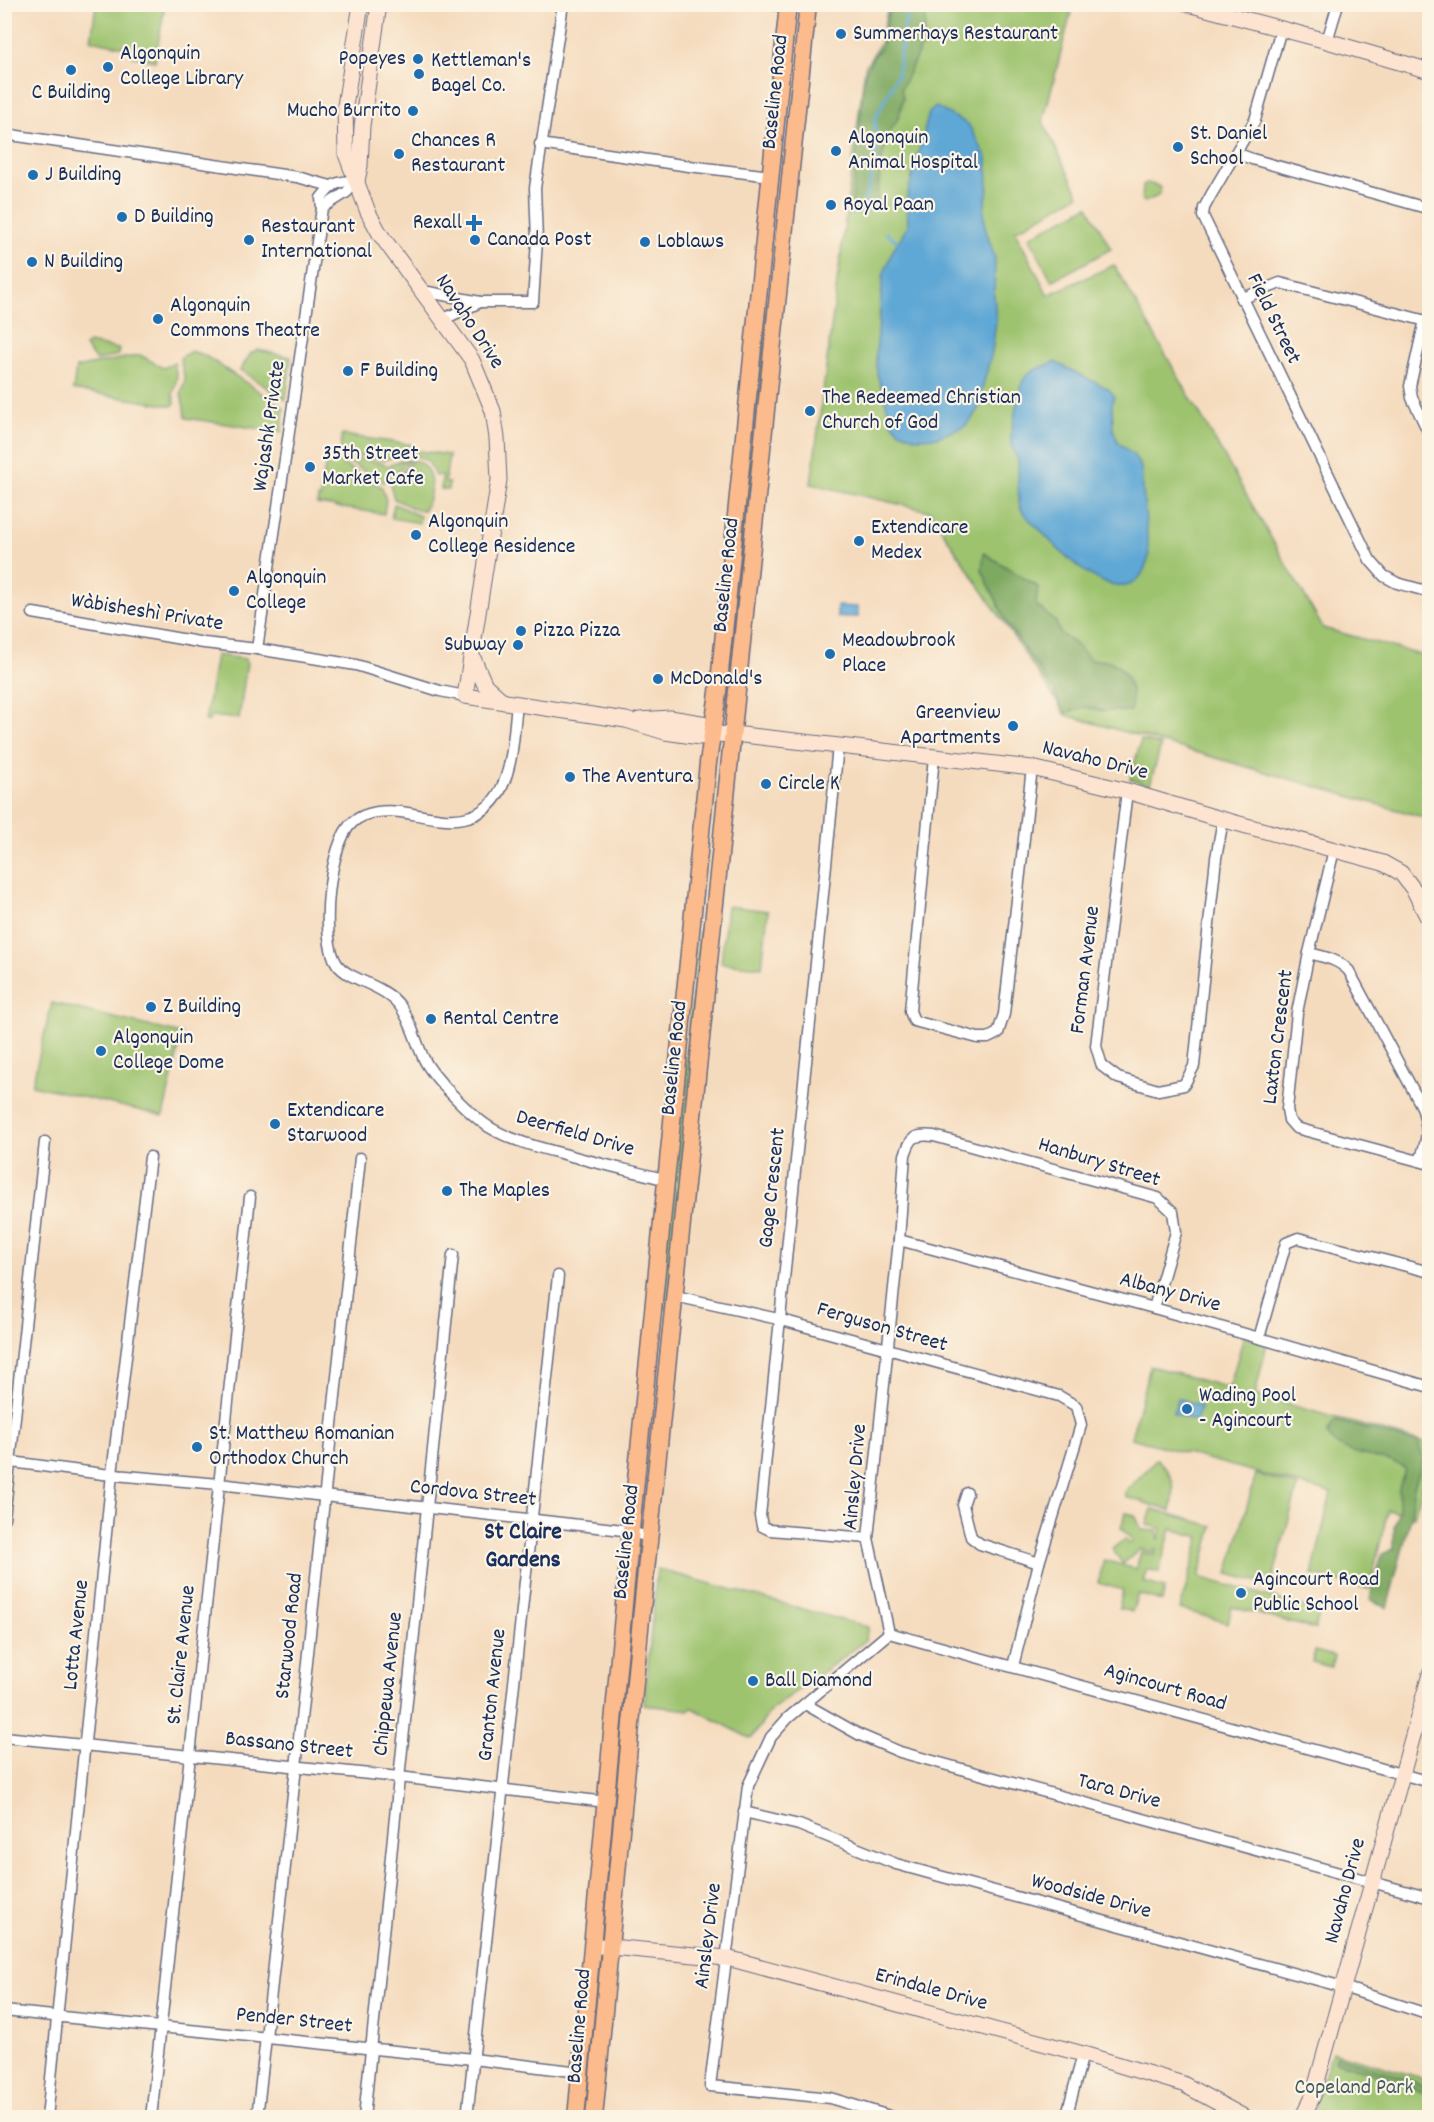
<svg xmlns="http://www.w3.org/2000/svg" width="1434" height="2122" font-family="Dekko,sans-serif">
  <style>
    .green { fill: #9dc36e; stroke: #5c7966; stroke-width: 1.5 }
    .forest { fill: #7ea961; stroke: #4c6c60; stroke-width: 1.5 }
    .water { fill: #5ea7d5; stroke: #3c6b9a; stroke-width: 1.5 }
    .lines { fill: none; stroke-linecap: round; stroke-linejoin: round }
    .stream { stroke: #5ea7d5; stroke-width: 3 }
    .street-casing { stroke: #676b80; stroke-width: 13 }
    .secondary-casing { stroke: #676b80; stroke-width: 17 }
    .primary-casing { stroke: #676b80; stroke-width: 19 }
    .street { stroke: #fff; stroke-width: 10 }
    .secondary { stroke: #fde4d1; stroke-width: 15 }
    .primary { stroke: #fbbb8c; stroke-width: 16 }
    .poi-dot { fill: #1f6fb2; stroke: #fcf5e5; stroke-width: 2 }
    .labels { text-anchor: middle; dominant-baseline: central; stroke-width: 4.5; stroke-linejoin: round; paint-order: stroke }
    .poi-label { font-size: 22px; fill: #1b2f5e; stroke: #fcf5e5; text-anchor: start }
    .street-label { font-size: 22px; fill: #1b2f5e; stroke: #fcf5e5 }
    .park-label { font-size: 22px; fill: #425b63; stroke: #fcf5e5 }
    .neighbourhood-label { font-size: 24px; font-weight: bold; fill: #1b2f5e; stroke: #fcf5e5 }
  </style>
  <rect width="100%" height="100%" fill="#fcf5e5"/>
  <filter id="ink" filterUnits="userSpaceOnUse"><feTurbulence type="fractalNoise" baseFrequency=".0167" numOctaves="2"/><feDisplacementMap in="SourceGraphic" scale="12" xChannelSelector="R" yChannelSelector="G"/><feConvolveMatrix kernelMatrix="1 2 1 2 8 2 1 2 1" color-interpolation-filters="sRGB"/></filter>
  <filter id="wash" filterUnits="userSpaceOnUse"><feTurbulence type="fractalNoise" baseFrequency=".008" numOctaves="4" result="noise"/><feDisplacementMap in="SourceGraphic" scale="24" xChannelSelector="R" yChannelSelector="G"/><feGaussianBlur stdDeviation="1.35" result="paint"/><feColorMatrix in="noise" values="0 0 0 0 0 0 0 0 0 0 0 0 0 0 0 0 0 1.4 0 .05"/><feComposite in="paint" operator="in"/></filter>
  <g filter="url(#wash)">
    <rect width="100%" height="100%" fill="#f5dbbe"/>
    <g class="green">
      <polygon points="96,5 165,5 155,61 132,56 134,49 91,40"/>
      <polygon points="888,5 1073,5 1043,122 1079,195 1015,231 1048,295 1114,265 1323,628 1429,657 1429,819 1066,715 929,511 811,484 865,67 881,42"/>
      <polygon points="1147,183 1158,186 1161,188 1158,196 1145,202 1142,200 1143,185"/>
      <polygon points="1088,206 1111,249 1052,281 1029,237"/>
      <polygon points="766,307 769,307 737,628 735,628 736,585"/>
      <polygon points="88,343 119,349 118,355 96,361 85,346"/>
      <polygon points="258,350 291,357 286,400 240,370 251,353"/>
      <polygon points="191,351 204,355 284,408 282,432 186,418 181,393 185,380 180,358"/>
      <polygon points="140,355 163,368 174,363 177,378 173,394 175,403 172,406 73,390 76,368"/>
      <polygon points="342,435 413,445 412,454 398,455 385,460 340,453"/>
      <polygon points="415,445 416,450 420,451 449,455 445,482 449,483 448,490 441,489 442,475 435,476 428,461 414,455"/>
      <polygon points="327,455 382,487 386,500 384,514 317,504 318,498 320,498"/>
      <polygon points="347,457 383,463 387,466 399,461 410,460 387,480 383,482 345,460 345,458"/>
      <path d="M413,460C435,466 434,493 424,510H417L394,499L390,484Z"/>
      <polygon points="394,504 420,516 419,523 391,518"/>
      <polygon points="216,655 245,659 247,662 239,719 211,716 209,721 205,721"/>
      <polygon points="1141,740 1161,745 1150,785 1130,779"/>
      <polygon points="727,906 768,911 762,967 721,963"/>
      <polygon points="699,932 701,932 702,954 667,1309 660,1308"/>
      <polygon points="52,1003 182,1034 163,1116 32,1085"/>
      <polygon points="1244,1336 1267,1343 1255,1395 1429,1444 1429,1461 1414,1517 1388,1510 1369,1589 1312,1575 1331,1493 1131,1438 1150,1366 1229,1388"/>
      <path d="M1157,1459C1175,1476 1176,1487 1171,1511L1126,1497L1125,1492Z"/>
      <polygon points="1256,1474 1298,1486 1271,1585 1228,1574"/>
      <polygon points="1152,1509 1213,1526 1199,1577 1320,1611 1315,1629 1232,1607 1228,1623 1180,1609 1200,1537 1171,1529 1159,1572 1147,1569 1143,1582 1165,1588 1162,1601 1138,1594 1132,1612 1119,1608 1123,1590 1098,1583 1104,1560 1136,1569 1141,1552 1155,1555 1156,1548 1153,1552 1140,1549 1123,1564 1112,1549 1125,1539 1129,1544 1133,1541 1121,1528 1126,1513 1135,1515 1142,1530 1157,1531 1159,1540 1162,1529 1147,1525"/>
      <polygon points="657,1569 868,1627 865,1641 771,1710 751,1739 691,1707 690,1710 644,1705"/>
      <polygon points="1315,1651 1334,1656 1331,1667 1312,1662"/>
      <polygon points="1332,2052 1429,2080 1429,2117 1334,2117 1314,2108"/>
    </g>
    <g class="forest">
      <polygon points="890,5 926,5 924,41 901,89 903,98 899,117 890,131 881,161 877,201 869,210 857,214 852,203 864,76 873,57 881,48"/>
      <path d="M984,553L1038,587L1036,605L1056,622L1060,633L1079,647L1090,660C1097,660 1109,660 1114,663C1129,672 1135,695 1130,711H1102L1084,707L1066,713L1062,709L1055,692L1008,625L982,570Z"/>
      <path d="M1337,1421L1410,1441L1418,1442L1423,1459L1413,1491L1411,1517L1387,1608L1370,1599L1382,1554L1394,1549V1527L1399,1510V1488L1405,1470L1403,1466C1382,1455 1338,1457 1327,1434L1333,1423Z"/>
      <polygon points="1336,2056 1429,2086 1429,2095 1392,2080 1335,2061"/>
    </g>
    <g class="water">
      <polygon points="936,107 968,124 987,158 988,190 984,210 985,227 995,259 994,295 996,320 992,352 981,393 981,404 971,420 964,427 937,437 916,438 900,431 892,423 877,373 876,355 883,276 893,250 908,226 907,196 929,113"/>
      <path d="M1055,362L1109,389L1114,396L1112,403L1113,429L1118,442L1134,456L1141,467L1149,557C1146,565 1143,576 1136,581C1105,600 1059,551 1041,531C1035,525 1023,515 1020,507C1017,498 1019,473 1018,461C1017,455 1012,452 1011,445C1009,439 1020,385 1024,379C1029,369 1046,366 1055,362Z"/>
      <polygon points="837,606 858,607 858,617 837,617"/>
      <polygon points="1178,1398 1201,1406 1196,1421 1173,1413"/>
    </g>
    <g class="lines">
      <g class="stream">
        <polyline points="849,215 863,208 876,158 875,119 897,76 908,4"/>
        <polyline points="886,233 898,242"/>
      </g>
    </g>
  </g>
  <g filter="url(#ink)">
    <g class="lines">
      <defs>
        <g id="street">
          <polyline points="771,4 788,7"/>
          <polyline points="1281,29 1255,120 1211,195 1204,208 1203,216 1370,560 1384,576 1397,583 1430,592"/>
          <polyline points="1327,41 1338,4"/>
          <polyline points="4,134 297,177 331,186"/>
          <polyline points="540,144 689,166 771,176"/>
          <polyline points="1236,153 1252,159 1430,209"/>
          <polyline points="322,208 347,192 357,181"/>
          <polyline points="423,291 480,302 533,302 537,240 535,188 563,4"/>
          <polyline points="1241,299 1280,283 1430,322"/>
          <polyline points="444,319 480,302"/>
          <polyline points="1425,320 1410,386 1412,398 1430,435"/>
          <polyline points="33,613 204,643 257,649 356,665 440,691 465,696"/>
          <path d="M257,649L322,208L321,198C333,183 337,181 357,181"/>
          <path d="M517,704C512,744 514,808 464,818C444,822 421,815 401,812C386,810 366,811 353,822C329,842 319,938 337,964C349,981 384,984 400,1006C412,1022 415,1041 424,1059C433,1078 472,1116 489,1127C515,1143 546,1149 575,1157C605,1165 636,1172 667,1180"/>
          <polyline points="838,746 760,1516 762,1526 770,1530 868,1538"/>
          <polyline points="934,757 910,1011 914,1021 978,1038 988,1038 998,1033 1004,1014 1032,768"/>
          <polyline points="1127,791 1096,1046 1102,1066 1118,1078 1158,1090 1184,1085 1194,1066 1216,858 1223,820"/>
          <polyline points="1334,850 1309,953 1297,1013 1287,1109 1289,1120 1296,1128 1430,1164"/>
          <path d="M1309,953C1324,957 1338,959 1349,971L1422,1107C1429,1130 1428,1138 1420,1161"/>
          <polyline points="899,1240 1154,1308 1430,1387"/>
          <polyline points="675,1296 778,1319 1059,1396 1076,1406 1081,1425 1039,1563 1013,1666"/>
          <polyline points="1259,1338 1286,1243 1298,1238 1430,1272"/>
          <polyline points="4,1461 103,1474 219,1484 623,1530 649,1537"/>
          <polyline points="967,1493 963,1505 971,1537 980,1544 1039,1563"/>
          <polyline points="4,1518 45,1142"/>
          <path d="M889,1633L868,1538L899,1240L905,1155C911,1137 914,1134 934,1136L1158,1198L1173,1212L1176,1232L1154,1308"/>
          <polyline points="889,1633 788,1718 771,1737 748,1786 710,2086 830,2098 896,2118"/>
          <polyline points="889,1633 1430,1782"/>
          <polyline points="805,1704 860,1735 900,1752 1430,1898"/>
          <polyline points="4,1737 399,1777 606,1802"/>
          <polyline points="744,1812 799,1825 896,1864 1343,1987 1430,2015"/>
          <polyline points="4,2011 473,2059 580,2072"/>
          <polyline points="47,2118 112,1474 150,1157"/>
          <polyline points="151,2118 250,1197"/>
          <polyline points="257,2118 296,1767 360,1158"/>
          <polyline points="364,2118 453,1255"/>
          <polyline points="467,2118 558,1276"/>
          <polyline points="1066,2118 1083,2054"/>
        </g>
        <g id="secondary">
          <polyline points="361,4 345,106 346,154 368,212 380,234 472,360 493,411 497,438 499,480 465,696 626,720 665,732 700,737 712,734 743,735 1032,768 1127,791 1210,816 1383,863 1401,873 1414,890 1430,922"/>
          <polyline points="1188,4 1327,41 1430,71"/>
          <polyline points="357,181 360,166 362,126 379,4"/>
          <polyline points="472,656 485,685 504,702"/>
          <polyline points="639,720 670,718 701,723 712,734"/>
          <polyline points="600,1946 726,1958 739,1961 1083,2054 1183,2084 1246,2118"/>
          <polyline points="1302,2118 1313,2096 1430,1674"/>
        </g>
        <g id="primary">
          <polyline points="576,2118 631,1530 708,763 718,692 788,4"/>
          <polyline points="594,2118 640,1629 808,4"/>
        </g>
      </defs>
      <use href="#street" class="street-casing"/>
      <use href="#secondary" class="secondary-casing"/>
      <use href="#primary" class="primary-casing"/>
      <use href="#street" class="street"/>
      <use href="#secondary" class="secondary"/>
      <use href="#primary" class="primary"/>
    </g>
  </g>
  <g class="poi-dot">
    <circle cx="841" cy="34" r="6"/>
    <circle cx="418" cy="59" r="6"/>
    <circle cx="108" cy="67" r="6"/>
    <circle cx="71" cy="70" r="6"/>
    <circle cx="419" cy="74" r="6"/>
    <circle cx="413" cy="111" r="6"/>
    <circle cx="1178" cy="147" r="6"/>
    <circle cx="836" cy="151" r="6"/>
    <circle cx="399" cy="154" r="6"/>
    <circle cx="33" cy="175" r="6"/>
    <circle cx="831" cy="205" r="6"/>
    <circle cx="122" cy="217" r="6"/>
    <path d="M471 214h6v6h6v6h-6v6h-6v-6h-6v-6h6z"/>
    <circle cx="249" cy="240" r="6"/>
    <circle cx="475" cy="240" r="6"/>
    <circle cx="645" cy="242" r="6"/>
    <circle cx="32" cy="262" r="6"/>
    <circle cx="158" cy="319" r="6"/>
    <circle cx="348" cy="371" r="6"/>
    <circle cx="810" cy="411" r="6"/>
    <circle cx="310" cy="467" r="6"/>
    <circle cx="416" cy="535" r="6"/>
    <circle cx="859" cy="541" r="6"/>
    <circle cx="234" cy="591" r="6"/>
    <circle cx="521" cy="631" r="6"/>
    <circle cx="518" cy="645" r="6"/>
    <circle cx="830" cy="654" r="6"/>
    <circle cx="658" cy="679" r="6"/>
    <circle cx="1013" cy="726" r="6"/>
    <circle cx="570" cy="777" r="6"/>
    <circle cx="766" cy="784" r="6"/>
    <circle cx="151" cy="1007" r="6"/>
    <circle cx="431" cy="1019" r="6"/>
    <circle cx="101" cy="1051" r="6"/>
    <circle cx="275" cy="1124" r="6"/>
    <circle cx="447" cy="1191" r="6"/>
    <circle cx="1187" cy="1409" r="6"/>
    <circle cx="197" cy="1447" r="6"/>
    <circle cx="1241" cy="1593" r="6"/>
    <circle cx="753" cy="1681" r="6"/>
  </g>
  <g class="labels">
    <g class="poi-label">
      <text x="853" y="34">Summerhays Restaurant</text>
      <text x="120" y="54">Algonquin<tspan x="120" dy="25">College Library</tspan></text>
      <text x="406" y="59" text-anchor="end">Popeyes</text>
      <text x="431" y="61">Kettleman's<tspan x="431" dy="25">Bagel Co.</tspan></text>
      <text x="71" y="93" text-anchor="middle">C Building</text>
      <text x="401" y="111" text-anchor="end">Mucho Burrito</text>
      <text x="1190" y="134">St. Daniel<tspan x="1190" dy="25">School</tspan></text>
      <text x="848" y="138">Algonquin<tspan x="848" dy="25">Animal Hospital</tspan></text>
      <text x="411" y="141">Chances R<tspan x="411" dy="25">Restaurant</tspan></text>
      <text x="45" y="175">J Building</text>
      <text x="843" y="205">Royal Paan</text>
      <text x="134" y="217">D Building</text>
      <text x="462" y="223" text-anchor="end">Rexall</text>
      <text x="261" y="227">Restaurant<tspan x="261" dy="25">International</tspan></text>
      <text x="487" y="240">Canada Post</text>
      <text x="657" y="242">Loblaws</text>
      <text x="44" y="262">N Building</text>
      <text x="170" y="306">Algonquin<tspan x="170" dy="25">Commons Theatre</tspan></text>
      <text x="360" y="371">F Building</text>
      <text x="822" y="398">The Redeemed Christian<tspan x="822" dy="25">Church of God</tspan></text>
      <text x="322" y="454">35th Street<tspan x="322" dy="25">Market Cafe</tspan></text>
      <text x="428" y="522">Algonquin<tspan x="428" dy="25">College Residence</tspan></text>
      <text x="871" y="528">Extendicare<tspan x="871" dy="25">Medex</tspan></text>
      <text x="246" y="578">Algonquin<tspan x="246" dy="25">College</tspan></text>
      <text x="533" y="631">Pizza Pizza</text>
      <text x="842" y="641">Meadowbrook<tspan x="842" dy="25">Place</tspan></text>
      <text x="506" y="645" text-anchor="end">Subway</text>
      <text x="670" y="679">McDonald's</text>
      <text x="1001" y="713" text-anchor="end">Greenview<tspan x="1001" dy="25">Apartments</tspan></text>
      <text x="582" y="777">The Aventura</text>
      <text x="778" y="784">Circle K</text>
      <text x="163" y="1007">Z Building</text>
      <text x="443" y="1019">Rental Centre</text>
      <text x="113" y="1038">Algonquin<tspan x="113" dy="25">College Dome</tspan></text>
      <text x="287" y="1111">Extendicare<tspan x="287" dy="25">Starwood</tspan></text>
      <text x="459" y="1191">The Maples</text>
      <text x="1199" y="1396">Wading Pool<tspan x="1199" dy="25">- Agincourt</tspan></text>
      <text x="209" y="1434">St. Matthew Romanian<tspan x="209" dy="25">Orthodox Church</tspan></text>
      <text x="1253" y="1580">Agincourt Road<tspan x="1253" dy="25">Public School</tspan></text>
      <text x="765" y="1681">Ball Diamond</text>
    </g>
    <g class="street-label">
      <text transform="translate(776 92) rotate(-84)">Baseline Road</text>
      <text transform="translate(1273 319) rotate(64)">Field Street</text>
      <text transform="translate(469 322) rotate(57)">Navaho Drive</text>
      <text transform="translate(270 426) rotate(-82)">Wajashk Private</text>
      <text transform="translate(727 575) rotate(-84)">Baseline Road</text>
      <text transform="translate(147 613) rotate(9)">Wàbisheshì Private</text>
      <text transform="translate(1095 761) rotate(14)">Navaho Drive</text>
      <text transform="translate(1086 970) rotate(-83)">Forman Avenue</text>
      <text transform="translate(1279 1037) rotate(-83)">Laxton Crescent</text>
      <text transform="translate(675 1058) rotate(-84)">Baseline Road</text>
      <text transform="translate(575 1134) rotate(16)">Deerfield Drive</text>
      <text transform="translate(1099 1163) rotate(17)">Hanbury Street</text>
      <text transform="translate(773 1188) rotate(-84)">Gage Crescent</text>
      <text transform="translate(1170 1293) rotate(15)">Albany Drive</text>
      <text transform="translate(882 1328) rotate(16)">Ferguson Street</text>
      <text transform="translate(856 1477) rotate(-85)">Ainsley Drive</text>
      <text transform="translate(473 1494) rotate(6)">Cordova Street</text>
      <text transform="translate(627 1542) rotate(-84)">Baseline Road</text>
      <text transform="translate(77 1635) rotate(-84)">Lotta Avenue</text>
      <text transform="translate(290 1636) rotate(-84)">Starwood Road</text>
      <text transform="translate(182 1655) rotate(-84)">St. Claire Avenue</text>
      <text transform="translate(389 1684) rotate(-84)">Chippewa Avenue</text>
      <text transform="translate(1165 1688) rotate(16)">Agincourt Road</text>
      <text transform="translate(493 1695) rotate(-84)">Granton Avenue</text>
      <text transform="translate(289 1746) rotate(6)">Bassano Street</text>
      <text transform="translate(1119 1792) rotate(15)">Tara Drive</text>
      <text transform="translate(1346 1891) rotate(-75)">Navaho Drive</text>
      <text transform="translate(1091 1897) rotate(15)">Woodside Drive</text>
      <text transform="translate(709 1936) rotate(-83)">Ainsley Drive</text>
      <text transform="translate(931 1990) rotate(15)">Erindale Drive</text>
      <text transform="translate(294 2021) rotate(6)">Pender Street</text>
      <text transform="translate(580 2026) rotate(-85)">Baseline Road</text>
    </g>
    <g class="park-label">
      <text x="1354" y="2088">Copeland Park</text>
    </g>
    <g class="neighbourhood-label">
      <text x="523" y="1533">St Claire<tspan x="523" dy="28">Gardens</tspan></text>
    </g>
  </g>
  <rect width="1434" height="2122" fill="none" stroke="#fcf5e5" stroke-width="24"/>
</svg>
